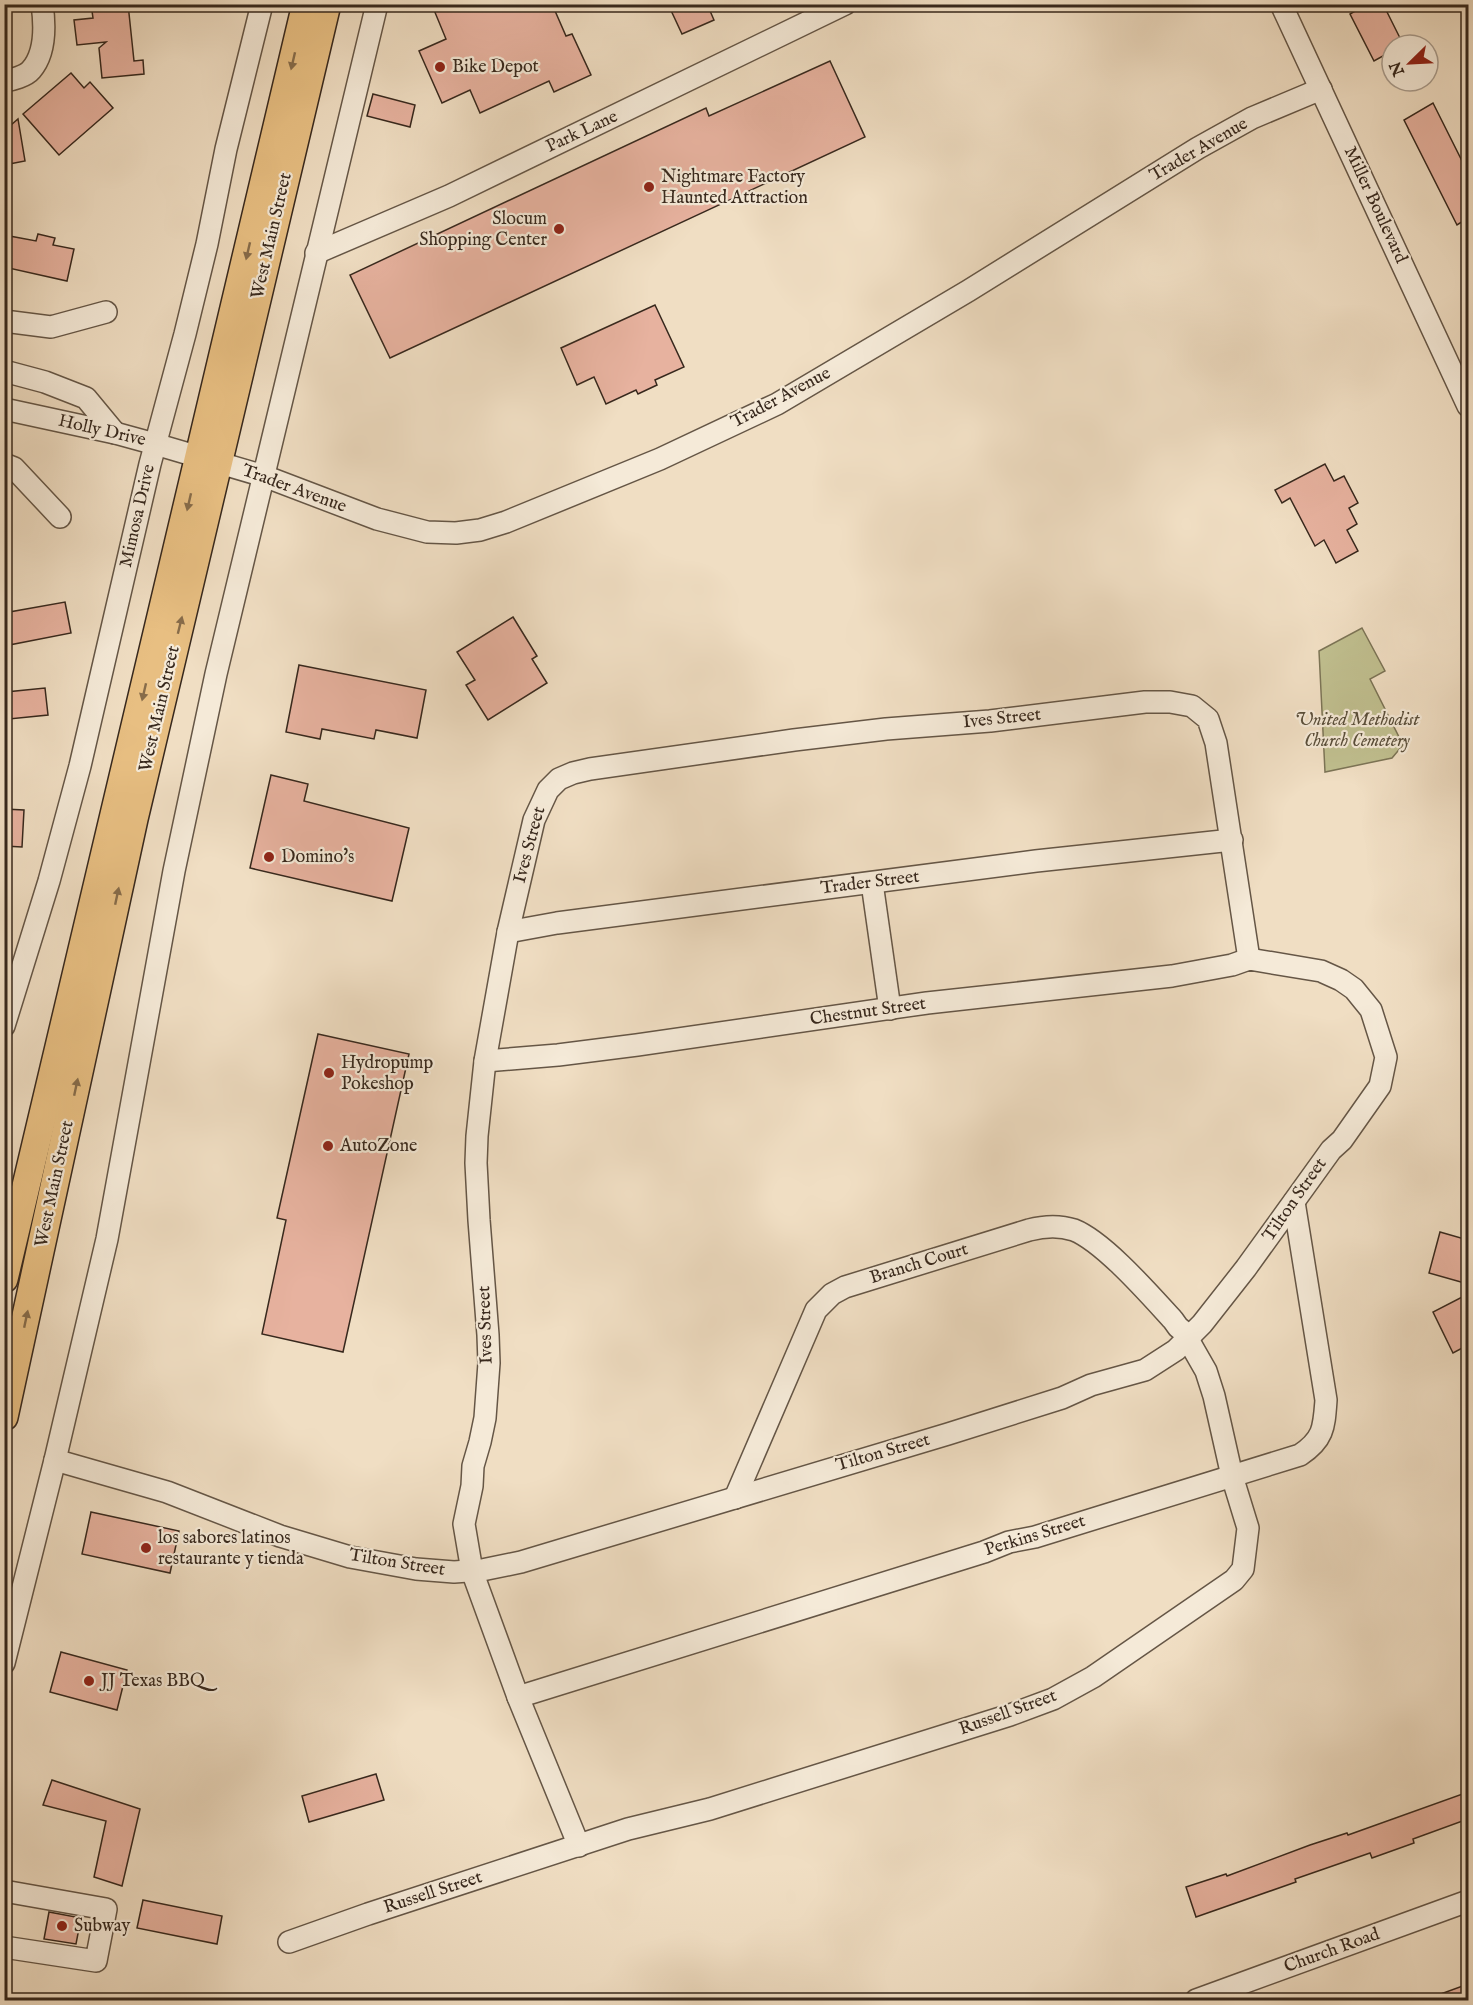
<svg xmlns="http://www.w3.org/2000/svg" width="1473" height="2005" font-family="'IM FELL English',serif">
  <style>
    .green { fill: #c0bf8f; stroke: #7c7456; stroke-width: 1.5 }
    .building { fill: #e7b29f; stroke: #37281d; stroke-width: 1.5 }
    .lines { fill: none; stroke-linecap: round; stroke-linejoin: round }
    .minor-casing { stroke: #655646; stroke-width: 24 }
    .major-casing { stroke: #37281d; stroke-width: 30 }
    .minor { stroke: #f5ead8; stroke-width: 21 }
    .major { stroke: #e8bf82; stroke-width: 27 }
    .oneway { fill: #876c4a }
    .poi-dot { fill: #8f2418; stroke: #f5ead8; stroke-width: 2 }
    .labels { text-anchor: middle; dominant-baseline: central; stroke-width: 4.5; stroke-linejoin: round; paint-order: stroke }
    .poi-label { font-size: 18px; fill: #37281d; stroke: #f5ead8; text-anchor: start }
    .street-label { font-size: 18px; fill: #37281d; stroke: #f5ead8 }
    .park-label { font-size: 18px; font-style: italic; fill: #594e3a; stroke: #f5ead8 }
  </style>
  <rect width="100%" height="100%" fill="#f0dec3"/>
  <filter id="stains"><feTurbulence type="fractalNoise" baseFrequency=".00333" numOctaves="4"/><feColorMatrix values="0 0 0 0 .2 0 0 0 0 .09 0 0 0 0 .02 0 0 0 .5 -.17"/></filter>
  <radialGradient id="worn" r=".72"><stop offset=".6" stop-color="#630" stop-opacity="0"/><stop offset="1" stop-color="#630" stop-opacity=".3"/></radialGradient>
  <polygon class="green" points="1362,628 1385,671 1370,679 1403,745 1392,758 1325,772 1319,651"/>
  <g class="building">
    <polygon points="91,4 128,4 134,61 143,60 144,74 102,78 99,48 106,42 77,45 74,20 93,18"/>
    <polygon points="447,4 552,4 566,36 572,34 591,75 554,92 549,81 480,113 470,90 442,103 419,51 446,39 434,10"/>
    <polygon points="668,4 707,4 714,20 682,34"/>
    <polygon points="1367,4 1383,4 1403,44 1392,45 1392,51 1374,61 1350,14"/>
    <polygon points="830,61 865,137 390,358 350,275 706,108 709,116"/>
    <polygon points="71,73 84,88 90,82 113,108 59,155 23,114"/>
    <polygon points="373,94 415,105 410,127 367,116"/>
    <polygon points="1433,103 1468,173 1468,218 1457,225 1404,120"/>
    <polygon points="18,119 25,161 4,165 4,131"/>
    <polygon points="38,234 55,238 53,245 74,249 67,281 4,267 4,235 36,241"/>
    <polygon points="655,305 684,367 655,380 657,385 638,394 636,390 606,404 594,377 577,385 561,348"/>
    <polygon points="1325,464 1334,481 1344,476 1358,503 1349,508 1357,524 1347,530 1358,551 1336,563 1324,540 1315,546 1290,498 1282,503 1275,490"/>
    <polygon points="65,602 71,633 4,646 4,613"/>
    <polygon points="513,617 537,656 532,659 547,683 488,720 466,685 475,680 457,652"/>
    <polygon points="299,665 426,690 417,738 376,730 374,739 322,729 320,739 286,732"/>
    <polygon points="45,688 48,715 9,719 6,692"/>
    <polygon points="271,775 308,784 304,801 409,828 392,901 250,868"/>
    <polygon points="4,809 24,810 22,847 4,846"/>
    <polygon points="318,1034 409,1054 343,1352 262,1334 286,1220 277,1218"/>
    <polygon points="1440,1232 1468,1240 1468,1284 1429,1273"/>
    <polygon points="1468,1294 1468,1345 1453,1353 1433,1312"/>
    <polygon points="91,1512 179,1531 170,1573 82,1554"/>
    <polygon points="61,1652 127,1670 117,1710 50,1692"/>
    <polygon points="376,1774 384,1800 309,1822 302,1796"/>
    <polygon points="52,1780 140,1809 122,1886 94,1877 106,1821 43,1805"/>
    <polygon points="1468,1792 1468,1819 1413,1839 1414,1843 1372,1858 1370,1853 1295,1879 1296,1882 1196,1917 1186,1887 1226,1874 1227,1876 1310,1845 1347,1833 1348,1835"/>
    <polygon points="143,1900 222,1916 217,1944 137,1928"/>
    <polygon points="49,1912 81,1918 76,1944 44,1939"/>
    <polygon points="1468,1984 1468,2001 1428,2001 1427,1999"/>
  </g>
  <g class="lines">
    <defs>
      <g id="minor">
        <polyline points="1281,4 1468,406"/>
        <path d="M4,81C12,80 26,76 31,70C46,53 45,25 42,4"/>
        <polyline points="316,253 449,196 845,4"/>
        <polyline points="4,321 51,327 106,312"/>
        <polyline points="4,371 45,382 86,398 115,433"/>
        <polyline points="4,409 115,433 155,444 264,476 377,519 427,532 456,533 480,530 506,522 660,459 777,404 968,291 1198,148 1252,118 1321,89"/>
        <polyline points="4,464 14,468 60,517"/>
        <polyline points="872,883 890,1009"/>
        <polyline points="508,932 557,923 1036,861 1232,840"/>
        <polyline points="4,1026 49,881 80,766 150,464 185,334 207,244 226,149 262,4"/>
        <polyline points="55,1460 167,1492 280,1536 350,1557 416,1569 454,1572 482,1570 521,1562 948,1434 1062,1398 1091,1385 1145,1370 1176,1350 1202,1324 1246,1268 1331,1150 1342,1140 1380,1086 1386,1057 1371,1010 1354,989 1341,980 1321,971 1249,959 1232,965 1172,976 927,1003 637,1045 558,1055 485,1061"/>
        <polyline points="4,1663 55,1460 107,1239 174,871 216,674 377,4"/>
        <path d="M518,1697L984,1552L1009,1542L1035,1537L1300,1455C1324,1439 1324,1427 1326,1400L1294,1202"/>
        <polyline points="579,1846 518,1697 472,1571 464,1524 472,1486 473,1466 480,1442 485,1418 489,1363 488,1335 479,1220 476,1163 477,1136 485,1061 508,932 534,820 548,790 559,779 573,773 590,769 794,740 886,729 990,721 1145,702 1170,702 1192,706 1208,719 1216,743 1249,959"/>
        <polyline points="4,1891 106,1909 96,1961 4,1947"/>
        <path d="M289,1942L368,1914L628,1829L710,1809L1010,1715L1053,1699L1093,1677L1234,1580L1243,1569L1248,1528L1232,1476L1214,1396L1206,1371L1190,1343V1337L1178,1327L1173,1320C1150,1295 1104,1242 1074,1230C1059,1225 1044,1226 1029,1230L845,1287L832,1294L816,1310L735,1498"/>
        <polyline points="1196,2000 1468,1901"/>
      </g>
      <g id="major">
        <polyline points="4,1279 306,4"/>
        <polyline points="4,1417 134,819 327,4"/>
      </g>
    </defs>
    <use href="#minor" class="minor-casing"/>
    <use href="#major" class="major-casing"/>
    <use href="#minor" class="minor"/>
    <use href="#major" class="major"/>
  </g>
  <defs><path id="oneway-solid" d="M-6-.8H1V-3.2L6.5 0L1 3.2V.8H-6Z" transform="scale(1.5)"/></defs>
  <g class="oneway">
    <use href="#oneway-solid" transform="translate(293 61) rotate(103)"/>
    <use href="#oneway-solid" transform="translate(248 251) rotate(103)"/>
    <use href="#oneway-solid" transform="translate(189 502) rotate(103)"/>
    <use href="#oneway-solid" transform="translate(180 625) rotate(-76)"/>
    <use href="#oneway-solid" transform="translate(144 692) rotate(103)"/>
    <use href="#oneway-solid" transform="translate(117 896) rotate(-78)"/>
    <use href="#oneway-solid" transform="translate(76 1087) rotate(-78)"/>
    <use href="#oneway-solid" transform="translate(26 1319) rotate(-78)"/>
  </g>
  <g class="poi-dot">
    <circle cx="440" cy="67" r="6"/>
    <circle cx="649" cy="187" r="6"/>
    <circle cx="559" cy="229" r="6"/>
    <circle cx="269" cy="857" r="6"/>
    <circle cx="329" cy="1073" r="6"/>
    <circle cx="328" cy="1146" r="6"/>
    <circle cx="146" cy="1548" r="6"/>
    <circle cx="89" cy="1681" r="6"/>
    <circle cx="62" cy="1926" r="6"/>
  </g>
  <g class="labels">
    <g class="poi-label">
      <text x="452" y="67">Bike Depot</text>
      <text x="661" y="177">Nightmare Factory<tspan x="661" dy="21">Haunted Attraction</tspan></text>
      <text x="547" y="219" text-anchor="end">Slocum<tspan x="547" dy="21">Shopping Center</tspan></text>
      <text x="281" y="857">Domino's</text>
      <text x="341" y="1063">Hydropump<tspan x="341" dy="21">Pokeshop</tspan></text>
      <text x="340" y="1146">AutoZone</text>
      <text x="158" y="1538">los sabores latinos<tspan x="158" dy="21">restaurante y tienda</tspan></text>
      <text x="101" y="1681">JJ Texas BBQ</text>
      <text x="74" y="1926">Subway</text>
    </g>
    <g class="street-label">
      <text transform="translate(582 132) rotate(-25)">Park Lane</text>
      <text transform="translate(1199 150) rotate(-30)">Trader Avenue</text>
      <text transform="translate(1375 205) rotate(65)">Miller Boulevard</text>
      <text transform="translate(272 236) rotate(-77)">West Main Street</text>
      <text transform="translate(781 398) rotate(-28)">Trader Avenue</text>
      <text transform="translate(102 431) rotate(13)">Holly Drive</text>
      <text transform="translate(294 489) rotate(20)">Trader Avenue</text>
      <text transform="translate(138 516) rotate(-77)">Mimosa Drive</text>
      <text transform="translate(160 709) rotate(-77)">West Main Street</text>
      <text transform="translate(1002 719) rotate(-6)">Ives Street</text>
      <text transform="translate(530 845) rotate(-75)">Ives Street</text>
      <text transform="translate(870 883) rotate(-7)">Trader Street</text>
      <text transform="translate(868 1012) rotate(-8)">Chestnut Street</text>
      <text transform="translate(55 1184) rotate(-78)">West Main Street</text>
      <text transform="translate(1295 1200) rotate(-55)">Tilton Street</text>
      <text transform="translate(919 1264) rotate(-17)">Branch Court</text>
      <text transform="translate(486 1325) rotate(-92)">Ives Street</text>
      <text transform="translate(883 1453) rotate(-16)">Tilton Street</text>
      <text transform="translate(1035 1536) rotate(-17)">Perkins Street</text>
      <text transform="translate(397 1563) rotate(9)">Tilton Street</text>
      <text transform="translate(1008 1713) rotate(-20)">Russell Street</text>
      <text transform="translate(433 1893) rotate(-18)">Russell Street</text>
      <text transform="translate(1332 1951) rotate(-20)">Church Road</text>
    </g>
    <g class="park-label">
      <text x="1357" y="720">United Methodist<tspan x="1357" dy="21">Church Cemetery</tspan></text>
    </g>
  </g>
  <rect width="1473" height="2005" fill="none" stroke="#f0dec3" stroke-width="24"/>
  <rect x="6" y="6" width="1461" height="1993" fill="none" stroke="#37281d" stroke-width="3"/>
  <rect x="12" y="12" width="1449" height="1981" fill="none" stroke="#37281d" stroke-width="1.5"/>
  <g transform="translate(1410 63) rotate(246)"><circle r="28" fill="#f5ead8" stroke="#a99c8d" stroke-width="1.5"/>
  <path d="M0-4.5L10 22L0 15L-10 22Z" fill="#8f2418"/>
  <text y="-9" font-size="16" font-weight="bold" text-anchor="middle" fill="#37281d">N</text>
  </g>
  <rect width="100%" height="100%" filter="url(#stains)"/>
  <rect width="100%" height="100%" fill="url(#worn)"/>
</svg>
